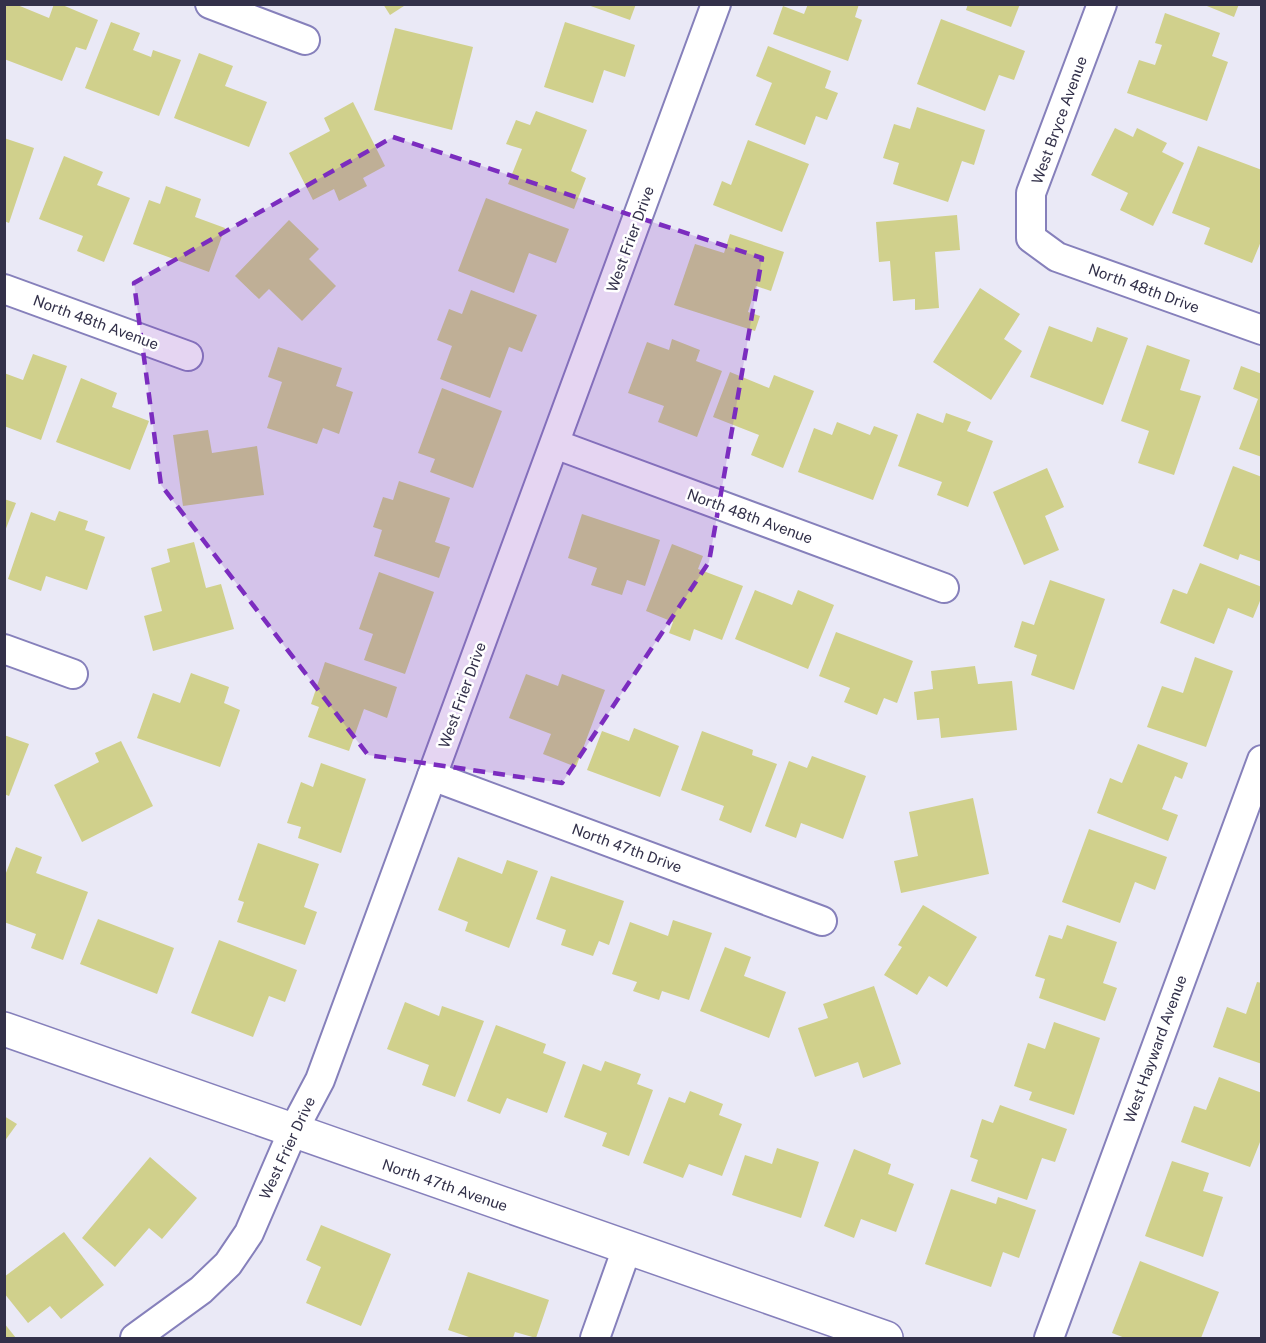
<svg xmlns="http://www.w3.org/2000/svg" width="1266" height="1343" font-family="'Public Sans',sans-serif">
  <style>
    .building { fill: #d0d08c }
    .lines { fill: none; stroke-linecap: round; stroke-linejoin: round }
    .street-casing { stroke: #8680bb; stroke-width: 32 }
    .secondary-casing { stroke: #8680bb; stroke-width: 36 }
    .street { stroke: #fff; stroke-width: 28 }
    .secondary { stroke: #fff; stroke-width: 33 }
    .marked { fill: #7b2cbf; fill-opacity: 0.2; stroke: #7b2cbf; stroke-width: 4.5; stroke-dasharray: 12 8; stroke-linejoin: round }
    .labels { text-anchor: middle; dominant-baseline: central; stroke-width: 5; stroke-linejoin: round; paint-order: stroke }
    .street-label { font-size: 15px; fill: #33314a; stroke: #fff }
  </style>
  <rect width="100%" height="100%" fill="#eae9f6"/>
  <g class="building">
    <polygon points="7,4 15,4 49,18 54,4 60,4 98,20 86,50 76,47 62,81 4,59 4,12"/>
    <polygon points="383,4 407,4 390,15"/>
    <polygon points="585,4 636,4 630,20"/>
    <polygon points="808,4 859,4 855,17 862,20 848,61 773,34 783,6 804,14"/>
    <polygon points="968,4 1020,4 1011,27 966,10"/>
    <polygon points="1202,4 1239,4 1234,17"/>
    <polygon points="1165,13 1220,33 1212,56 1228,62 1207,121 1127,93 1139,60 1155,65 1162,45 1155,43"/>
    <polygon points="941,19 1025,51 1014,80 999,75 985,111 917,84"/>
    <polygon points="111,22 140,33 133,50 151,57 153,50 181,60 159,116 85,88"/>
    <polygon points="565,22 635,45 625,77 604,70 593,103 544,87"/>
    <polygon points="395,28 473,47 452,130 374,110"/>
    <polygon points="768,46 831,71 825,88 838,93 827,120 816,116 805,145 755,125 772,83 756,76"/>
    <polygon points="199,53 233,66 225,86 267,102 249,147 174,118"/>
    <polygon points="353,102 385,166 363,178 367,186 339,201 334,189 313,200 289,153 330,131 324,118"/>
    <polygon points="917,107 985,130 974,165 962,161 948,202 893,184 899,163 883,158 894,124 910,129"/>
    <polygon points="536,111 587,130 571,171 586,178 574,209 508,184 522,149 506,144 516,120 530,125"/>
    <polygon points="1115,128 1133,137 1137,128 1167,143 1162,152 1184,163 1153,226 1120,210 1128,193 1091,175"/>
    <polygon points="4,138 34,148 9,223 4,221"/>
    <polygon points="748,140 809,164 782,232 713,205 722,181 731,185"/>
    <polygon points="1198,146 1262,170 1262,239 1252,263 1204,244 1210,228 1172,213"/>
    <polygon points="64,156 103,172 97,185 130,198 104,262 77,251 83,236 39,219"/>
    <polygon points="166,186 201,199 195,217 225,228 209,272 133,244 149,200 160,204"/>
    <polygon points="486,198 569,229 556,263 529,253 514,293 458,271"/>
    <polygon points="957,215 960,250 935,252 939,308 915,310 915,299 893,301 890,261 879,262 876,222"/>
    <polygon points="289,220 319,249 309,259 336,286 302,321 269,289 259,299 235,276"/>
    <polygon points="730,234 784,252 771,291 756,286 748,312 760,316 755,331 674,305 695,244 724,253"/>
    <polygon points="980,288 1020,314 1004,339 1022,351 991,400 933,362"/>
    <polygon points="471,290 537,315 522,352 509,347 490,398 440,379 452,346 437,340 449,309 462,314"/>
    <polygon points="1049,326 1092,342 1097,327 1128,338 1103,405 1030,377"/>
    <polygon points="672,339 700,350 696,361 722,371 697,437 658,422 664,406 628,393 647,342 669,350"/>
    <polygon points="1147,345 1190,360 1180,390 1201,396 1174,475 1138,463 1149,431 1121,421"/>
    <polygon points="278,347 342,368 336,386 353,392 339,434 323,428 317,444 267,428 282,382 268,377"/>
    <polygon points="33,354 67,366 41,440 4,426 4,373 23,380"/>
    <polygon points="1241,366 1262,374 1262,457 1239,449 1258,399 1233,389"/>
    <polygon points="730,372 769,388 774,375 814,391 783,468 751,455 759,435 713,417"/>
    <polygon points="81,378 117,393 112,407 149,421 130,470 56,442"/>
    <polygon points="442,388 502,411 473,488 430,472 435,459 418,453"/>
    <polygon points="917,413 943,423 946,413 971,422 967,431 993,441 968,507 937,495 942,482 898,466"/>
    <polygon points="837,422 870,435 874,426 898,435 873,500 798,472 814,428 832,435"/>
    <polygon points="208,430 212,453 257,446 264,495 183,506 173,435"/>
    <polygon points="1233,466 1262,477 1262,562 1240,554 1238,560 1203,546"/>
    <polygon points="1047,468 1064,507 1045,516 1059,550 1024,565 993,492"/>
    <polygon points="399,481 450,498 435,542 450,547 439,578 374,556 382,530 373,527 383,497 393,500"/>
    <polygon points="4,499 16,503 5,531 4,531"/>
    <polygon points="59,511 88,521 85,530 105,537 87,590 46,576 41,591 8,579 31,512 55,521"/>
    <polygon points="582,514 660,540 645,586 627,580 622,595 591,585 597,568 568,558"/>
    <polygon points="194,542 206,588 221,584 234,629 153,651 144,616 162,611 151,568 170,562 167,549"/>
    <polygon points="672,544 703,556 698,569 743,586 722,640 694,629 690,641 669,633 673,622 646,611"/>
    <polygon points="1200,563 1262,587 1262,596 1253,618 1228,608 1214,644 1160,623 1173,589 1187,594"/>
    <polygon points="379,572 434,592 405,674 364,660 373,634 359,629"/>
    <polygon points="1050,580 1105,599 1074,690 1031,675 1037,655 1014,647 1022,621 1034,625"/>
    <polygon points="755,590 792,605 798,590 834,605 808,669 735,639"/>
    <polygon points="836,632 913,661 897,703 884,698 877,715 844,702 850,688 819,676"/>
    <polygon points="1195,657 1233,671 1206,747 1147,727 1162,686 1183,693"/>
    <polygon points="325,662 397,687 387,718 364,709 349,751 308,737 319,707 311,704"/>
    <polygon points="975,666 978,684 1012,681 1017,730 941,738 939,718 917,720 914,692 933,689 931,671"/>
    <polygon points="191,673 229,687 224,703 240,710 220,767 137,738 153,693 180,703"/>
    <polygon points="526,674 558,686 562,674 605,690 576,767 543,754 551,734 509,718"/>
    <polygon points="634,728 679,746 660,797 587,770 602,731 629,741"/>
    <polygon points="702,731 753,750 752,755 777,764 751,833 719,820 724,806 681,790"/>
    <polygon points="4,735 29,744 9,796 4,794"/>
    <polygon points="121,741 153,806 82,842 54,785 99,762 95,753"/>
    <polygon points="1138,744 1188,763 1182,779 1175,776 1162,809 1178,815 1168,841 1097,813 1110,778 1122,783"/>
    <polygon points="812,756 866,776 843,839 801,823 796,838 765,826 789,761 807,768"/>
    <polygon points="321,763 366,779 341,853 298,838 301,827 287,823 301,782 313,787"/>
    <polygon points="973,798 989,874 901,893 894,861 918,856 909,812"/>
    <polygon points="1089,829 1167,857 1155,890 1135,882 1120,923 1062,902"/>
    <polygon points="258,843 319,864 304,907 317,912 305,945 237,922 244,902 238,900"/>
    <polygon points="16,847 42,857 36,873 88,892 63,960 31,948 36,934 4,922 4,878"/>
    <polygon points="458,857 502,874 507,860 538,871 509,948 465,931 468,922 438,910"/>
    <polygon points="551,876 624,901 609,945 599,941 593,956 561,945 566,930 536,919"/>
    <polygon points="923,905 977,937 947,987 929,976 917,995 884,975 902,947 898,945"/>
    <polygon points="98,919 174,948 157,994 80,964"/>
    <polygon points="673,920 712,933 689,1000 662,991 659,1000 633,991 637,982 612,974 630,922 668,936"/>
    <polygon points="1067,925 1117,942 1103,983 1117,988 1105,1021 1039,998 1045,979 1035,976 1049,935 1062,939"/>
    <polygon points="219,940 297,970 285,1002 269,996 253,1037 191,1013"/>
    <polygon points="725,947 751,957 744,976 786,992 769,1038 700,1011"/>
    <polygon points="1257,982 1262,983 1262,1064 1213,1047 1227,1007 1246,1014"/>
    <polygon points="874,986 901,1064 863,1078 858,1062 815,1077 798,1028 828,1018 823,1004"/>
    <polygon points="405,1002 439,1016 442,1006 484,1021 455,1097 422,1085 429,1065 387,1049"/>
    <polygon points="1054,1022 1100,1038 1074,1115 1029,1100 1032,1092 1014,1086 1028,1043 1045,1049"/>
    <polygon points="496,1025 546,1044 543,1053 566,1062 547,1113 507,1098 500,1114 467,1101"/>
    <polygon points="605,1061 641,1074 637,1084 653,1090 629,1156 602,1146 607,1133 564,1117 583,1064 601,1071"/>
    <polygon points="1219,1077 1262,1093 1262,1137 1250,1167 1181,1142 1194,1106 1206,1110"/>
    <polygon points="690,1091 723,1104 719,1115 742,1124 722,1176 689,1164 683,1178 643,1163 669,1097 685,1103"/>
    <polygon points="1000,1105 1067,1129 1055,1162 1042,1158 1027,1200 971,1181 978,1160 970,1157 982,1119 993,1123"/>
    <polygon points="4,1116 17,1124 4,1142"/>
    <polygon points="777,1148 819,1162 801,1218 732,1195 745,1155 772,1164"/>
    <polygon points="854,1149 891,1164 888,1174 914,1184 896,1232 861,1219 854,1238 824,1226"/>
    <polygon points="150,1157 197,1198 162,1239 149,1228 115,1267 82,1238"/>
    <polygon points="1172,1161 1209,1173 1203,1191 1223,1197 1203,1257 1145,1236"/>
    <polygon points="951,1189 996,1204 998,1197 1036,1210 1019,1258 1003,1252 991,1287 925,1264"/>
    <polygon points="321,1225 391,1254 361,1326 306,1303 321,1267 306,1260"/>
    <polygon points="64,1232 104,1285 61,1319 50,1306 28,1323 4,1293 4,1277"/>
    <polygon points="1140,1261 1219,1292 1201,1338 1125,1338 1112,1333"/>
    <polygon points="468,1272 549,1300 536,1338 515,1332 513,1338 472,1338 448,1330"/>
    <polygon points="4,1323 16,1338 4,1338"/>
  </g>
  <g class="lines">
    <defs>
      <g id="street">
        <polyline points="210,4 305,40"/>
        <polyline points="1102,4 1031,193 1031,238 1057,257 1262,330"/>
        <polyline points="4,289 188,356"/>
        <polyline points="555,444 944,588"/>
        <polyline points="4,649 73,674"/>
        <polyline points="432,776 822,921"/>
        <polyline points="135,1338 201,1290 228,1264 249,1233 293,1131 320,1080 716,4"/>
        <polyline points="595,1338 627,1248"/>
        <polyline points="1049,1338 1262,760"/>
      </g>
      <polyline id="secondary" points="4,1029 886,1338"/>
    </defs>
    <use href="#street" class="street-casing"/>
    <use href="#secondary" class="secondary-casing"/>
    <use href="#street" class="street"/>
    <use href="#secondary" class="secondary"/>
  </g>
  <path class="marked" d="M393,137L762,258L709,562L562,783L368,755L161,485L134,283Z"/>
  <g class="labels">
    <g class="street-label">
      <text transform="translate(1059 120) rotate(-70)">West Bryce Avenue</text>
      <text transform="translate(630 239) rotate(-70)">West Frier Drive</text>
      <text transform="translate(1144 288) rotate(20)">North 48th Drive</text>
      <text transform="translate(96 322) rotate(20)">North 48th Avenue</text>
      <text transform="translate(750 516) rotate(20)">North 48th Avenue</text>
      <text transform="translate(462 695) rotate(-70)">West Frier Drive</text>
      <text transform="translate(627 848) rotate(20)">North 47th Drive</text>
      <text transform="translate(1155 1049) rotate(-70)">West Hayward Avenue</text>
      <text transform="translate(287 1148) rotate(-65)">West Frier Drive</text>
      <text transform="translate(445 1185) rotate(19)">North 47th Avenue</text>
    </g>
  </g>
  <rect width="1266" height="1343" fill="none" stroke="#33314a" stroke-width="12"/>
</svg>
